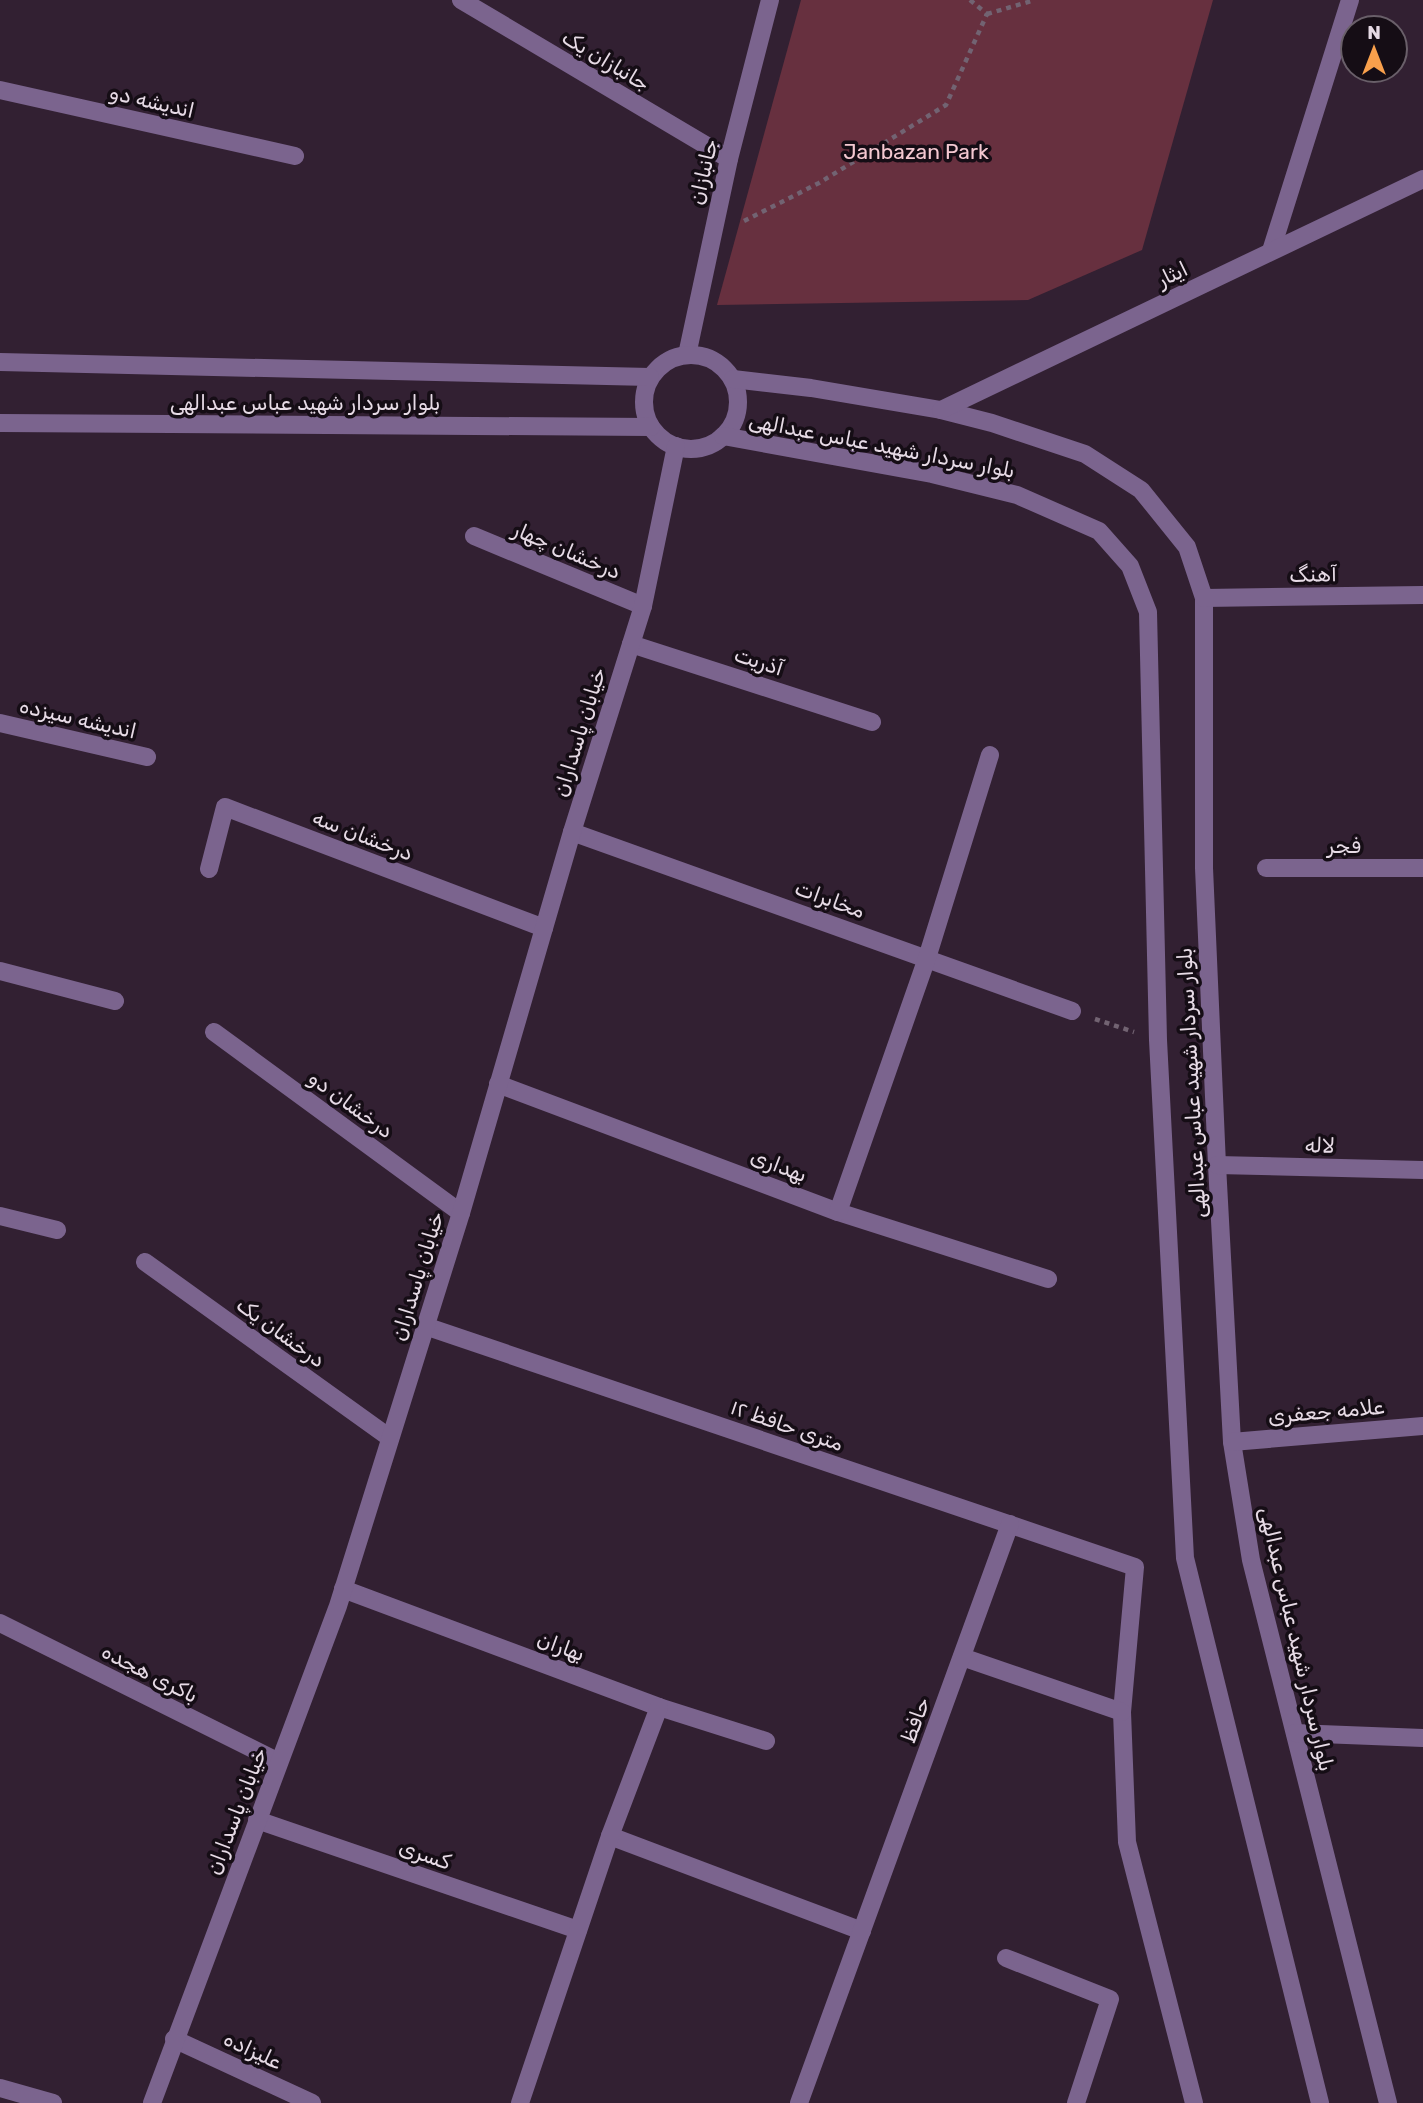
<svg xmlns="http://www.w3.org/2000/svg" width="1423" height="2103" font-family="Rubik,'Noto Sans Arabic',sans-serif">
  <style>
    .green { fill: #67303f }
    .lines { fill: none; stroke-linecap: round; stroke-linejoin: round }
    .path { stroke: #726372; stroke-width: 4.5; stroke-dasharray: 5 5; stroke-linecap: butt }
    .minor { stroke: #7b648e; stroke-width: 18 }
    .labels { text-anchor: middle; dominant-baseline: central; stroke-width: 7; stroke-linejoin: round; paint-order: stroke }
    .street-label { font-size: 21px; fill: #e7dbe6; stroke: #150d15 }
    .park-label { font-size: 21px; fill: #f4c8d1; stroke: #150d15 }
  </style>
  <rect width="100%" height="100%" fill="#322032"/>
  <polygon class="green" points="801,0 1213,0 1142,250 1028,300 717,305"/>
  <g class="lines">
    <g class="path">
      <polyline points="970,0 987,14"/>
      <polyline points="987,14 1035,0"/>
      <polyline points="744,221 819,183 946,105 987,14"/>
      <polyline points="1095,1019 1134,1032"/>
    </g>
    <g class="minor">
      <polyline points="461,0 729,159"/>
      <polyline points="0,90 295,156"/>
      <polyline points="1271,251 1350,0"/>
      <polyline points="687,355 729,159 770,0"/>
      <circle cx="691" cy="402" r="47"/>
      <polyline points="0,362 650,377"/>
      <polyline points="733,379 811,388 941,410 992,423 1085,454 1141,490 1187,547 1204,598 1204,868 1217,1165 1232,1442 1251,1560 1388,2103"/>
      <polyline points="941,410 1423,179"/>
      <polyline points="0,423 651,427"/>
      <polyline points="723,436 932,474 1017,495 1099,531 1130,566 1148,612 1158,1040 1185,1558 1320,2103"/>
      <polyline points="474,536 643,606"/>
      <polyline points="1204,598 1423,595"/>
      <polyline points="631,644 872,722"/>
      <polyline points="0,723 147,757"/>
      <polyline points="572,832 1072,1011"/>
      <polyline points="1266,868 1423,868"/>
      <polyline points="209,869 225,807 544,928"/>
      <polyline points="0,971 115,1001"/>
      <polyline points="214,1032 461,1213"/>
      <polyline points="498,1084 838,1212 1048,1279"/>
      <polyline points="1217,1165 1423,1170"/>
      <polyline points="838,1212 927,958 990,755"/>
      <polyline points="0,1216 57,1230"/>
      <polyline points="145,1262 390,1438"/>
      <polyline points="425,1326 1135,1567 1122,1712 1127,1842 1194,2103"/>
      <polyline points="1232,1442 1423,1426"/>
      <polyline points="343,1589 659,1707 766,1741"/>
      <polyline points="0,1623 279,1762"/>
      <polyline points="962,1657 1122,1712"/>
      <polyline points="1295,1733 1423,1738"/>
      <polyline points="257,1820 578,1930"/>
      <polyline points="610,1836 862,1931"/>
      <polyline points="1006,1958 1110,1999 1076,2103"/>
      <polyline points="174,2039 312,2103"/>
      <polyline points="0,2088 53,2103"/>
      <polyline points="152,2103 338,1606 461,1213 572,832 643,606 676,446"/>
      <polyline points="520,2103 610,1836 659,1707"/>
      <polyline points="799,2103 1010,1524"/>
    </g>
  </g>
  <g class="labels">
    <g class="street-label">
      <text transform="translate(606 60) rotate(31)">جانبازان یک</text>
      <text transform="translate(152 101) rotate(13)">اندیشه دو</text>
      <text transform="translate(703 172) rotate(-77)">جانبازان</text>
      <text transform="translate(1172 274) rotate(-26)">ایثار</text>
      <text x="305" y="402">بلوار سردار شهید عباس عبدالهی</text>
      <text transform="translate(882 445) rotate(11)">بلوار سردار شهید عباس عبدالهی</text>
      <text transform="translate(567 550) rotate(23)">درخشان چهار</text>
      <text transform="translate(1313 574) rotate(-1)">آهنگ</text>
      <text transform="translate(759 661) rotate(18)">آذریت</text>
      <text transform="translate(78 718) rotate(13)">اندیشه سیزده</text>
      <text transform="translate(579 732) rotate(-73)">خیابان پاسداران</text>
      <text transform="translate(363 835) rotate(21)">درخشان سه</text>
      <text x="1344" y="845">فجر</text>
      <text transform="translate(830 899) rotate(20)">مخابرات</text>
      <text transform="translate(1191 1083) rotate(-93)">بلوار سردار شهید عباس عبدالهی</text>
      <text transform="translate(351 1104) rotate(36)">درخشان دو</text>
      <text transform="translate(1320 1145) rotate(2)">لاله</text>
      <text transform="translate(779 1165) rotate(21)">بهداری</text>
      <text transform="translate(417 1276) rotate(-73)">خیابان پاسداران</text>
      <text transform="translate(281 1332) rotate(36)">درخشان یک</text>
      <text transform="translate(1326 1411) rotate(-5)">علامه جعفری</text>
      <text transform="translate(787 1425) rotate(19)">۱۲ متری حافظ</text>
      <text transform="translate(1297 1639) rotate(77)">بلوار سردار شهید عباس عبدالهی</text>
      <text transform="translate(561 1646) rotate(20)">بهاران</text>
      <text transform="translate(150 1673) rotate(27)">باکری هجده</text>
      <text transform="translate(915 1720) rotate(-70)">حافظ</text>
      <text transform="translate(236 1811) rotate(-69)">خیابان پاسداران</text>
      <text transform="translate(425 1854) rotate(19)">کسری</text>
      <text transform="translate(253 2050) rotate(25)">علیزاده</text>
    </g>
    <g class="park-label">
      <text x="916" y="151">Janbazan Park</text>
    </g>
  </g>
  <g transform="translate(1374 49)"><circle r="33" fill="#150d15" stroke="#695f69" stroke-width="2"/>
  <path d="M0-5L12 26L0 18L-12 26Z" fill="#f9a04c"/>
  <text y="-10" font-size="19" font-weight="bold" text-anchor="middle" fill="#e7dbe6">N</text>
  </g>
</svg>
